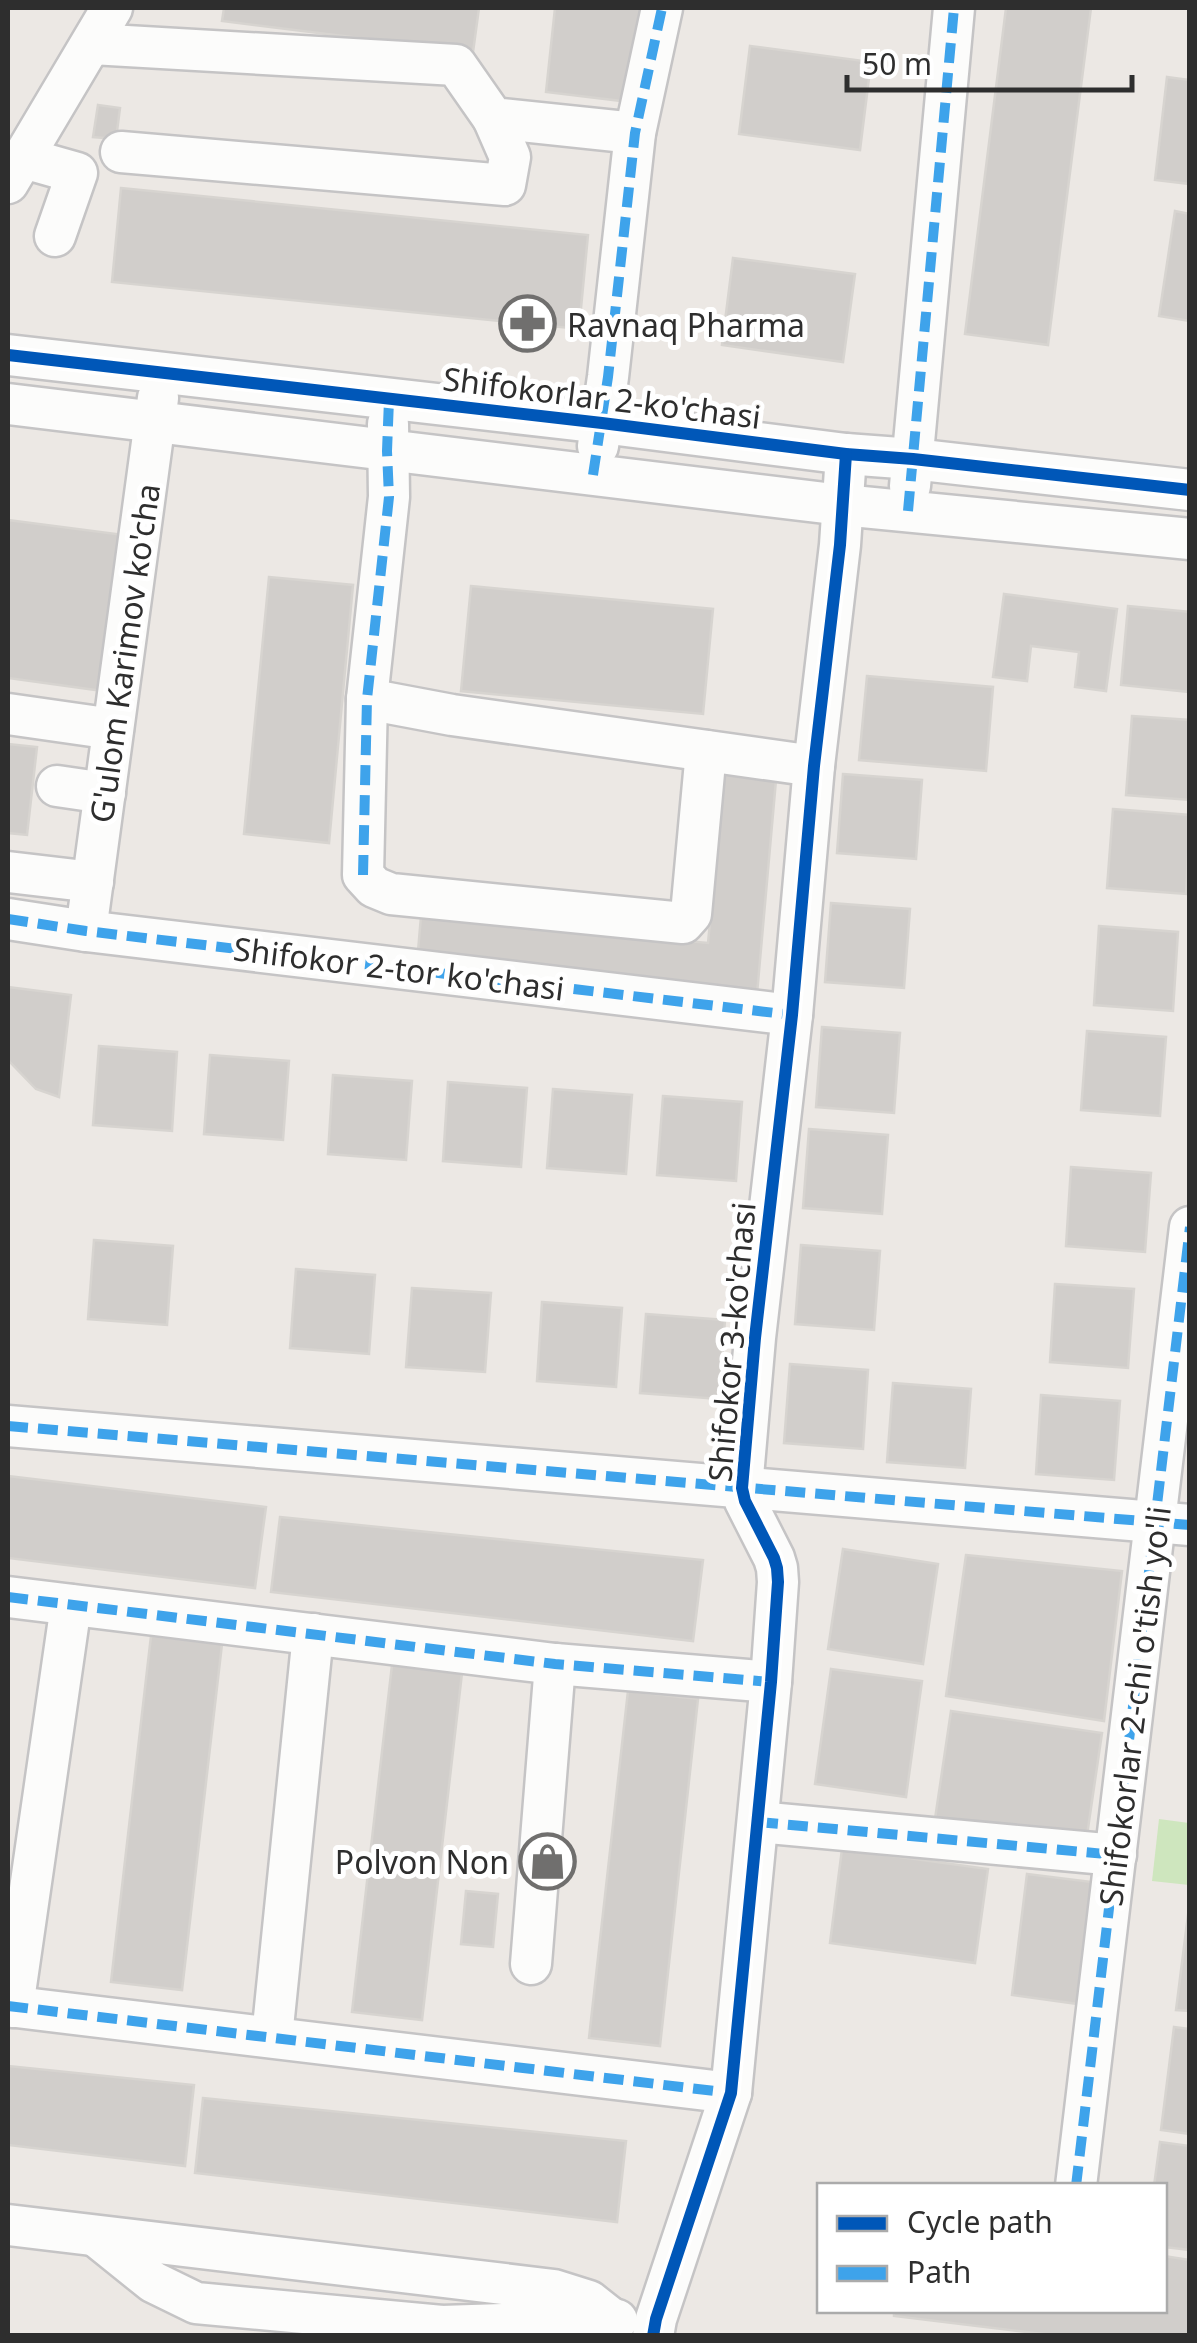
<svg xmlns="http://www.w3.org/2000/svg" width="1197" height="2343" font-family="'Noto Sans',sans-serif">
  <style>
    .green { fill: #cee6be }
    .building { fill: #d1cecb; stroke: #d7d4d0; stroke-width: 2.5 }
    .lines { fill: none; stroke-linecap: round; stroke-linejoin: round }
    .minor-casing { stroke: #c5c4c5; stroke-width: 45 }
    .minor { stroke: #fcfcfb; stroke-width: 40 }
    .quiet { stroke: #3ea3eb; stroke-width: 10; stroke-dasharray: 20 10; stroke-linecap: butt }
    .cycleway-casing { stroke: #fff; stroke-width: 19 }
    .cycleway { stroke: #0057b8; stroke-width: 12 }
    .labels { text-anchor: middle; dominant-baseline: central; stroke-width: 10; stroke-linejoin: round; paint-order: stroke }
    .poi-label { font-size: 32px; fill: #2e2e2e; stroke: #fff; text-anchor: start }
    .street-label { font-size: 32px; fill: #2e2e2e; stroke: #fff }
  </style>
  <rect width="100%" height="100%" fill="#ece8e4"/>
  <polygon class="green" points="1159,1819 1189,1823 1189,1885 1152,1881"/>
  <g class="building">
    <polygon points="224,8 479,8 473,52 222,21"/>
    <polygon points="555,8 641,8 630,102 546,92"/>
    <polygon points="1006,8 1091,8 1048,345 965,334"/>
    <polygon points="750,46 871,62 860,150 739,134"/>
    <polygon points="1167,77 1190,80 1190,184 1155,180"/>
    <polygon points="98,105 120,108 116,139 93,137"/>
    <polygon points="121,188 588,235 579,329 112,282"/>
    <polygon points="1175,211 1190,214 1190,321 1159,316"/>
    <polygon points="733,258 855,274 843,362 722,345"/>
    <polygon points="8,520 124,535 103,691 8,678"/>
    <polygon points="269,577 353,585 329,843 244,834"/>
    <polygon points="471,586 713,609 703,714 461,691"/>
    <polygon points="1004,594 1117,609 1106,691 1075,687 1079,652 1031,646 1027,681 993,677"/>
    <polygon points="1128,606 1190,612 1190,692 1121,685"/>
    <polygon points="867,676 993,687 986,771 859,760"/>
    <polygon points="1132,716 1190,720 1190,800 1126,795"/>
    <polygon points="8,744 37,747 27,835 8,833"/>
    <polygon points="724,774 776,780 757,994 417,963 421,916 708,943"/>
    <polygon points="843,774 922,780 916,859 837,853"/>
    <polygon points="1113,809 1190,815 1186,894 1107,888"/>
    <polygon points="831,903 910,909 904,988 825,982"/>
    <polygon points="1099,926 1178,932 1173,1011 1094,1005"/>
    <polygon points="8,987 71,995 59,1097 36,1089 8,1060"/>
    <polygon points="822,1027 900,1033 894,1113 816,1107"/>
    <polygon points="1087,1031 1166,1037 1160,1116 1081,1110"/>
    <polygon points="99,1046 177,1052 172,1131 93,1125"/>
    <polygon points="210,1055 289,1061 283,1140 204,1134"/>
    <polygon points="333,1075 412,1081 406,1160 328,1154"/>
    <polygon points="448,1082 527,1088 521,1167 443,1161"/>
    <polygon points="553,1089 632,1095 626,1174 547,1168"/>
    <polygon points="663,1096 742,1102 736,1181 657,1175"/>
    <polygon points="809,1129 888,1135 882,1214 803,1208"/>
    <polygon points="1071,1167 1151,1173 1145,1252 1066,1246"/>
    <polygon points="94,1240 173,1246 167,1325 88,1319"/>
    <polygon points="801,1245 880,1251 874,1330 795,1324"/>
    <polygon points="296,1269 375,1275 369,1354 290,1348"/>
    <polygon points="1055,1284 1134,1289 1128,1368 1050,1362"/>
    <polygon points="412,1288 491,1293 485,1372 406,1367"/>
    <polygon points="542,1302 622,1308 616,1387 537,1381"/>
    <polygon points="646,1314 725,1320 719,1399 640,1393"/>
    <polygon points="790,1364 868,1370 863,1449 784,1443"/>
    <polygon points="893,1383 971,1389 965,1468 887,1462"/>
    <polygon points="1041,1395 1120,1401 1114,1480 1036,1474"/>
    <polygon points="8,1476 266,1507 255,1588 8,1558"/>
    <polygon points="280,1517 703,1560 693,1641 271,1592"/>
    <polygon points="843,1549 938,1564 923,1664 828,1649"/>
    <polygon points="966,1555 1122,1571 1104,1721 946,1696"/>
    <polygon points="151,1636 222,1644 182,1990 111,1982"/>
    <polygon points="392,1665 462,1673 422,2020 352,2012"/>
    <polygon points="831,1669 922,1681 906,1797 815,1784"/>
    <polygon points="628,1691 698,1699 660,2046 589,2038"/>
    <polygon points="951,1711 1102,1733 1086,1842 935,1819"/>
    <polygon points="842,1849 988,1869 975,1963 830,1943"/>
    <polygon points="1027,1874 1100,1883 1085,2005 1012,1995"/>
    <polygon points="466,1891 498,1894 493,1947 461,1944"/>
    <polygon points="1189,1907 1190,1907 1190,2011 1176,2010"/>
    <polygon points="1174,2027 1190,2029 1190,2134 1161,2130"/>
    <polygon points="8,2066 194,2085 185,2166 8,2145"/>
    <polygon points="203,2098 626,2141 617,2222 195,2173"/>
    <polygon points="1160,2142 1190,2146 1190,2250 1164,2247 1164,2186 1154,2186"/>
    <polygon points="1164,2256 1190,2260 1190,2336 1060,2336 894,2316 894,2310 1164,2310"/>
  </g>
  <g class="lines">
    <defs>
      <g id="minor">
        <polyline points="92,44 456,65 493,118 635,133"/>
        <polyline points="121,152 505,185 510,157 493,118"/>
        <polyline points="24,158 77,173 55,236"/>
        <polyline points="8,183 112,8"/>
        <polyline points="8,355 602,423 846,454 913,459 1190,490"/>
        <polyline points="8,404 842,505 1190,539"/>
        <polyline points="388,424 389,497 367,699 363,875 374,887 391,894 683,923 691,914 706,751"/>
        <polyline points="598,446 608,377 635,133 662,8"/>
        <polyline points="910,486 954,8"/>
        <polyline points="367,699 452,715 814,766"/>
        <polyline points="8,714 113,729"/>
        <polyline points="57,786 105,793"/>
        <polyline points="8,872 93,882"/>
        <polyline points="8,919 86,931 792,1015"/>
        <polyline points="86,931 158,398"/>
        <polyline points="8,1426 1190,1525"/>
        <polyline points="8,1597 555,1664 771,1682"/>
        <polyline points="758,1822 1116,1855"/>
        <polyline points="531,1964 555,1664"/>
        <polyline points="8,2006 731,2093"/>
        <polyline points="13,2007 71,1605"/>
        <polyline points="272,2037 313,1634"/>
        <polyline points="1076,2186 1190,1227"/>
        <polyline points="8,2225 554,2290 589,2301 613,2320"/>
        <polyline points="97,2237 153,2282 196,2303 442,2326 617,2320"/>
        <polyline points="653,2336 656,2319 731,2093 771,1682 778,1582 777,1568 774,1558 745,1501 742,1488 755,1338 792,1015 814,766 840,545 846,454"/>
      </g>
    </defs>
    <use href="#minor" class="minor-casing"/>
    <use href="#minor" class="minor"/>
    <g class="quiet">
      <polyline points="593,475 608,377 635,133 662,8"/>
      <polyline points="908,511 954,8"/>
      <polyline points="363,875 367,699 389,497 387,451 389,400"/>
      <polyline points="8,919 86,931 792,1015"/>
      <polyline points="8,1426 1190,1525"/>
      <polyline points="8,1597 555,1664 771,1682"/>
      <polyline points="758,1822 1116,1855"/>
      <polyline points="8,2006 731,2093"/>
      <polyline points="1076,2186 1190,1227"/>
    </g>
    <defs>
      <g id="cycleway">
        <polyline points="8,355 602,423 846,454 913,459 1190,490"/>
        <polyline points="653,2336 656,2319 731,2093 771,1682 778,1582 777,1568 774,1558 745,1501 742,1488 755,1338 792,1015 814,766 840,545 846,454"/>
      </g>
    </defs>
    <use href="#cycleway" class="cycleway-casing"/>
    <use href="#cycleway" class="cycleway"/>
  </g>
  <defs>
    <symbol id="pharmacy-ring" viewBox="-11 -11 22 22"><circle r="9.5" fill="#fff" stroke="#706f6e" stroke-width="1.5"/><path d="M-2-6h4v4h4v4h-4v4h-4v-4h-4v-4h4Z" fill="#706f6e"/></symbol>
    <symbol id="shop-ring" viewBox="-11 -11 22 22"><circle r="9.5" fill="#fff" stroke="#706f6e" stroke-width="1.5"/><path d="M-5-2.5h2.3a2.7 3.5 0 0 1 5.4 0H5L5.5 6h-11ZM-1.5-2.5h3a1.5 2.3 0 0 0-3 0Z" fill="#706f6e"/></symbol>
  </defs>
  <g fill-rule="evenodd">
    <use href="#pharmacy-ring" x="496" y="292" width="63" height="63"/>
    <use href="#shop-ring" x="516" y="1830" width="63" height="63"/>
  </g>
  <g class="labels">
    <g class="poi-label">
      <text x="567" y="324">Ravnaq Pharma</text>
      <text x="509" y="1861" text-anchor="end">Polvon Non</text>
    </g>
    <g class="street-label">
      <text transform="translate(602 397) rotate(7)">Shifokorlar 2-ko'chasi</text>
      <text transform="translate(124 653) rotate(-82)">G'ulom Karimov ko'cha</text>
      <text transform="translate(399 968) rotate(7)">Shifokor 2-tor ko'chasi</text>
      <text transform="translate(731 1342) rotate(-85)">Shifokor 3-ko'chasi</text>
      <text transform="translate(1134 1706) rotate(-83)">Shifokorlar 2-chi o'tish yo'li</text>
    </g>
  </g>
  <rect width="1197" height="2343" fill="none" stroke="#2e2e2e" stroke-width="20"/>
  <rect x="817" y="2183" width="350" height="130" fill="#ffffff" stroke="#ababab" stroke-width="2.5"/>
  <rect x="837" y="2216" width="50" height="15" fill="#0057b8" stroke="#ababab" stroke-width="2.5"/>
  <text x="907" y="2233" font-size="30" fill="#2e2e2e">Cycle path</text>
  <rect x="837" y="2266" width="50" height="15" fill="#3ea3eb" stroke="#ababab" stroke-width="2.5"/>
  <text x="907" y="2283" font-size="30" fill="#2e2e2e">Path</text>
  <path d="M847 75v15h285v-15" fill="none" stroke="#2e2e2e" stroke-width="5"/>
  <text x="862" y="75" font-size="30" fill="#2e2e2e" stroke="#ffffff" stroke-width="8" paint-order="stroke">50 m</text>
</svg>
